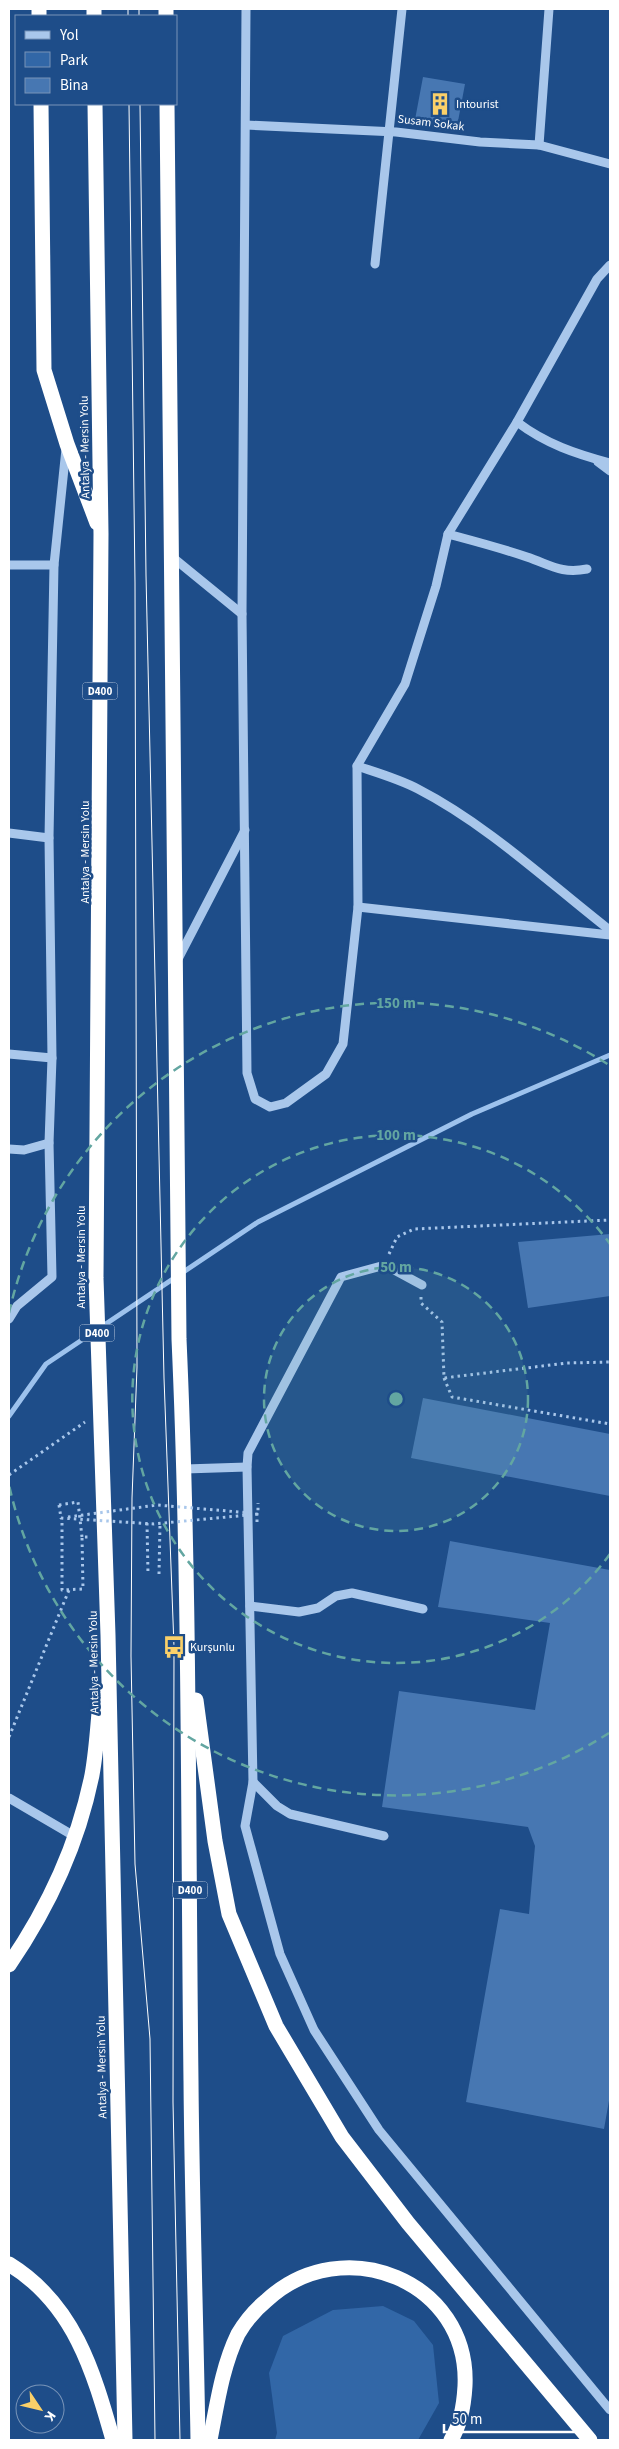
<svg xmlns="http://www.w3.org/2000/svg" width="619" height="2449" font-family="'Source Sans 3',sans-serif">
  <style>
    .green { fill: #3267a7 }
    .lines { fill: none; stroke-linecap: round; stroke-linejoin: round }
    .stream { stroke: #9dc2ed; stroke-width: 5 }
    .building { fill: #4777b2 }
    .path { stroke: #a9c7eb; stroke-width: 3; stroke-dasharray: 2.5 4; stroke-linecap: butt }
    .minor { stroke: #a9c7eb; stroke-width: 9 }
    .highway { stroke: #fff; stroke-width: 15 }
    .tram { stroke: #fff; stroke-width: 1 }
    .path-bridge { stroke: #a9c7eb; stroke-width: 3; stroke-dasharray: 2.5 4; stroke-linecap: butt }
    .ring { fill: none; stroke: #63a6a1; stroke-width: 2.5; stroke-dasharray: 9 6 }
    .labels { text-anchor: middle; dominant-baseline: central; stroke-width: 5; stroke-linejoin: round; paint-order: stroke }
    .shield { fill: #1e4d89; stroke: #bccadc; stroke-width: 1 }
    .shield-label { font-size: 11px; font-weight: bold; fill: #fff }
    .poi-label { font-size: 12px; fill: #fff; stroke: #1e4d89; text-anchor: start }
    .street-label { font-size: 12px; fill: #fff; stroke: #1e4d89 }
    .centre { fill: #63a6a1; stroke: #1e4d89; stroke-width: 2.5 }
    .ring-label { font-size: 15px; text-anchor: middle; font-weight: bold; fill: #63a6a1; stroke: #1e4d89; stroke-width: 5; stroke-linejoin: round; paint-order: stroke }
  </style>
  <rect width="100%" height="100%" fill="#1e4d89"/>
  <polygon class="green" points="383,2306 414,2321 433,2345 439,2403 418,2440 275,2440 277,2433 269,2373 283,2336 333,2310"/>
  <g class="lines">
    <polyline class="stream" points="9,1416 46,1364 258,1222 472,1114 610,1055"/>
  </g>
  <g class="building">
    <polygon points="423,77 465,84 456,132 414,125"/>
    <polygon points="610,1234 610,1296 528,1308 518,1242"/>
    <polygon points="423,1398 610,1434 610,1496 411,1458"/>
    <polygon points="450,1541 610,1570 610,2095 604,2129 466,2102 500,1909 529,1914 535,1846 528,1827 382,1807 399,1691 535,1710 550,1623 438,1607"/>
  </g>
  <g class="lines">
    <g class="path">
      <polyline points="389,1254 397,1237 414,1229 610,1220"/>
      <polyline points="421,1297 421,1303 442,1322 444,1378 567,1363 610,1362"/>
      <polyline points="444,1378 452,1397 610,1424"/>
      <polyline points="9,1475 85,1422"/>
      <polyline points="59,1505 78,1502 82,1537"/>
      <polyline points="62,1523 62,1590 83,1589 82,1537 90,1537"/>
      <polyline points="147,1523 148,1574"/>
      <polyline points="159,1574 160,1524"/>
      <polyline points="9,1737 69,1590"/>
    </g>
    <g class="minor">
      <polyline points="246,9 242,614 247,1073 255,1099 270,1107 286,1103 326,1074 343,1044 358,907 357,766 405,684 436,586 448,534 517,422 597,279 610,265"/>
      <polyline points="246,125 396,132 480,142 539,145 610,164"/>
      <polyline points="539,145 549,9"/>
      <polyline points="375,264 402,9"/>
      <path d="M517,422C546,444 576,454 610,463"/>
      <polyline points="598,462 610,471"/>
      <path d="M448,534C474,541 501,548 527,557C551,565 561,574 587,569"/>
      <polyline points="171,556 242,614"/>
      <polyline points="9,565 54,565"/>
      <path d="M357,766C378,773 399,779 418,789C486,824 547,881 607,928"/>
      <polyline points="9,833 49,838"/>
      <polyline points="358,907 610,935"/>
      <polyline points="177,961 245,830"/>
      <polyline points="9,1054 52,1058"/>
      <polyline points="9,1149 24,1150 49,1143"/>
      <polyline points="422,1285 385,1265 341,1277 248,1453 247,1467 253,1782 245,1826 280,1954 314,2030 379,2130 610,2410"/>
      <polyline points="9,1319 17,1306 52,1277 49,1143 52,1058 49,838 54,565 66,449"/>
      <polyline points="185,1469 247,1467"/>
      <polyline points="250,1606 299,1612 318,1608 336,1596 352,1593 423,1609"/>
      <polyline points="253,1782 277,1806 290,1814 384,1836"/>
      <polyline points="9,1798 74,1836"/>
    </g>
    <g class="highway">
      <polyline points="39,9 39,16"/>
      <polyline points="94,9 94,16"/>
      <polyline points="166,9 166,16"/>
      <polyline points="41,104 44,370 67,444 97,523"/>
      <polyline points="95,104 101,534 96,1278 108,1635 125,2440"/>
      <path d="M167,104L179,1339C190,1586 188,1833 191,2081C192,2201 196,2320 198,2440"/>
      <polyline points="196,1700 215,1841 229,1914 276,2026 342,2137 408,2223 590,2440"/>
      <path d="M9,1965C48,1908 78,1844 92,1775C97,1748 98,1719 101,1691"/>
      <path d="M9,2264C74,2304 93,2370 113,2440"/>
      <path d="M210,2440C217,2405 222,2367 238,2334C245,2322 256,2309 267,2300C343,2230 470,2281 465,2386C464,2404 461,2424 451,2440"/>
    </g>
    <g class="tram">
      <polyline points="128,9 128,16"/>
      <polyline points="139,9 139,16"/>
      <polyline points="129,104 135,583 137,1367 132,1498 131,1656 135,1864 150,2039 155,2440"/>
      <polyline points="140,104 146,575 164,1378 174,1647 173,2102 180,2440"/>
    </g>
    <g class="path-bridge">
      <polyline points="59,1505 61,1518 154,1524 258,1514 258,1503"/>
      <polyline points="257,1513 257,1524"/>
      <polyline points="68,1517 157,1505 251,1513"/>
    </g>
  </g>
  <circle cx="396" cy="1399" r="132" fill="#63a6a1" fill-opacity=".12"/>
  <g class="ring">
    <circle cx="396" cy="1399" r="132"/>
    <path d="M610 1554A264 264 0 1 1 610 1244"/>
    <path d="M609 1733A396 396 0 0 1 9 1485M9 1313A396 396 0 0 1 609 1065"/>
  </g>
  <defs>
    <symbol id="building-bare" viewBox="-9 -9 18 18"><path d="M-4-6H4V6H1V3H-1V6H-4ZM-2.5-4.3h1.7v1.8h-1.7ZM.8-4.3h1.7v1.8H.8ZM-2.5-1h1.7V.8h-1.7ZM.8-1h1.7V.8H.8Z" fill="#fad069" stroke="#1e4d89" stroke-width="2.5" paint-order="stroke"/></symbol>
    <symbol id="bus-bare" viewBox="-9 -9 18 18"><path d="M-5-6H5V4H4V6H2V4H-2V6H-4V4H-5ZM-3.5-4V0h7V-4ZM-3.5 1.2v1.5H-2V1.2ZM2 1.2v1.5H3.5V1.2Z" fill="#fad069" stroke="#1e4d89" stroke-width="2.5" paint-order="stroke"/></symbol>
  </defs>
  <g fill-rule="evenodd">
    <use href="#building-bare" x="424" y="88" width="32" height="32"/>
    <use href="#bus-bare" x="158" y="1631" width="32" height="32"/>
  </g>
  <g class="labels">
    <g class="shield">
      <rect x="82.5" y="682.5" width="35" height="17" rx="4"/>
      <rect x="79.5" y="1324.5" width="35" height="17" rx="4"/>
      <rect x="172.5" y="1881.5" width="35" height="17" rx="4"/>
    </g>
    <g class="shield-label">
      <text x="100" y="691">D400</text>
      <text x="97" y="1333">D400</text>
      <text x="190" y="1890">D400</text>
    </g>
    <g class="poi-label">
      <text x="456" y="104">Intourist</text>
      <text x="190" y="1647">Kurşunlu</text>
    </g>
    <g class="street-label">
      <text transform="translate(431 123) rotate(7)">Susam Sokak</text>
      <text transform="translate(85 447) rotate(-91)">Antalya - Mersin Yolu</text>
      <text transform="translate(85 852) rotate(-90)">Antalya - Mersin Yolu</text>
      <text transform="translate(81 1257) rotate(-90)">Antalya - Mersin Yolu</text>
      <text transform="translate(94 1662) rotate(-91)">Antalya - Mersin Yolu</text>
      <text transform="translate(102 2067) rotate(-91)">Antalya - Mersin Yolu</text>
    </g>
  </g>
  <circle cx="396" cy="1399" r="8" class="centre"/>
  <g class="ring-label">
    <text x="396" y="1008">150 m</text>
    <text x="396" y="1140">100 m</text>
    <text x="396" y="1272">50 m</text>
  </g>
  <rect width="619" height="2449" fill="none" stroke="#ffffff" stroke-width="20"/>
  <rect x="15" y="15" width="162" height="90" fill="#1e4d89" stroke="#7894b8"/>
  <rect x="25" y="31" width="25" height="8" fill="#a9c7eb" stroke="#7894b8"/>
  <text x="60" y="40" font-size="15" fill="#ffffff">Yol</text>
  <rect x="25" y="52" width="25" height="15" fill="#3267a7" stroke="#7894b8"/>
  <text x="60" y="65" font-size="15" fill="#ffffff">Park</text>
  <rect x="25" y="78" width="25" height="15" fill="#4777b2" stroke="#7894b8"/>
  <text x="60" y="90" font-size="15" fill="#ffffff">Bina</text>
  <g transform="translate(40 2409) rotate(125)"><circle r="24" fill="#1e4d89" stroke="#7894b8"/>
  <path d="M0-4L9 19L0 12L-9 19Z" fill="#fad069"/>
  <text y="-8" font-size="14" font-weight="bold" text-anchor="middle" fill="#ffffff">K</text>
  </g>
  <path d="M444 2424v8h132v-8" fill="none" stroke="#ffffff" stroke-width="2.5"/>
  <text x="452" y="2424" font-size="15" fill="#ffffff" stroke="#1e4d89" stroke-width="4" paint-order="stroke">50 m</text>
</svg>
